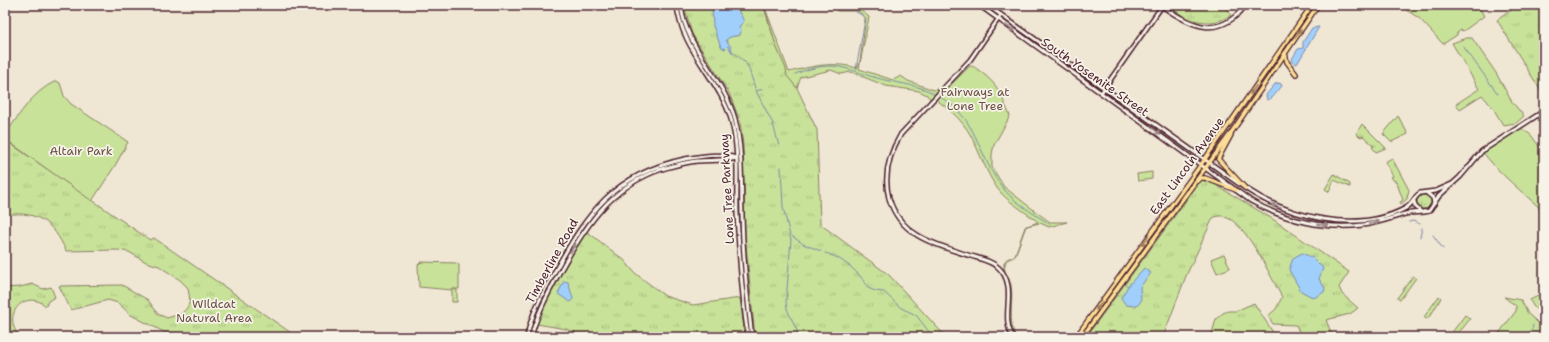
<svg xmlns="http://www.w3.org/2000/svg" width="1549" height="342" font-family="'Shantell Sans',sans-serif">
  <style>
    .grass { fill: url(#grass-tufts); stroke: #898062 }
    .park { fill: #c8e299; stroke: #898062 }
    .water { fill: #a1cffc; stroke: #7e89a8 }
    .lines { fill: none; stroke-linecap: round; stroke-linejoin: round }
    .stream { stroke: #7e89a8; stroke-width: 1 }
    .tertiary-casing { stroke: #4a1f2b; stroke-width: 6 }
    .secondary-casing { stroke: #4a1f2b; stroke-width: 6 }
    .primary-casing { stroke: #4a1f2b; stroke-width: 6 }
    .tertiary { stroke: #f7f3e8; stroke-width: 3 }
    .secondary { stroke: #f7f3e8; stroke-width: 3 }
    .primary { stroke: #fdde96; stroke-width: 3.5 }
    .oneway { fill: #a0898a }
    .oneway2 { fill: #a47e60 }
    .labels { text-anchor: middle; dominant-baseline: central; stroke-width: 3.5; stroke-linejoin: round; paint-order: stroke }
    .street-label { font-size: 12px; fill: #4a1f2b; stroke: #f7f3e8 }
    .park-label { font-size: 12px; fill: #6a5046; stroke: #f7f3e8 }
  </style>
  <defs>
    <pattern id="grass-tufts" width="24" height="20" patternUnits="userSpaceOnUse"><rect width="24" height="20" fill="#c8e299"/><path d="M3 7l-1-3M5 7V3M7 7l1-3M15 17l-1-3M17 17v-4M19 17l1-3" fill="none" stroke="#adc184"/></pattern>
  </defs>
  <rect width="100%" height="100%" fill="#efe6d4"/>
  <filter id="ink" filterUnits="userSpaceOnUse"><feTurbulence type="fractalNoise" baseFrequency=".025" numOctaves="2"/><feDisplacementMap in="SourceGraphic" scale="8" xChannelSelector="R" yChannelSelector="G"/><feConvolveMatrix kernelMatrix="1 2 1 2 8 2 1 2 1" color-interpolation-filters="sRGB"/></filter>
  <g filter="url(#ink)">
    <g class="grass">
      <polygon points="684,5 763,5 777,48 789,73 788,76 797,88 817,130 820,224 889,275 946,337 755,337 745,235 743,145 740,121 729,93 692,34"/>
      <path d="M1168,5H1225L1231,15C1211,29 1184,20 1168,5Z"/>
      <polygon points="1519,5 1544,5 1544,96 1497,20"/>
      <polygon points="1362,124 1386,148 1376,152 1372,147 1374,146 1363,136 1361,137 1356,134"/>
      <path d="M5,140L150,240L154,238L297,337H186L180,333L164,332L131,315L118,303L108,300L71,310L59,286L122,285L148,300L158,314L167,318L181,314L187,308L190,301L188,288L180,280L159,266L146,262L129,252L118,250L66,251C53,222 37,210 5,215Z"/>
      <polygon points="1392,158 1409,190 1407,199 1401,204 1400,202 1403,200 1396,181 1394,181 1391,177 1393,176 1385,162"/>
      <path d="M1201,180L1214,184L1271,218L1349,272L1339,287L1342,294L1358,308L1350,314L1326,320L1333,337H1301L1296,325L1273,324L1268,316L1276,309L1282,297C1271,278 1247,223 1225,217C1221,215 1217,216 1213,218L1186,276L1163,337H1086Z"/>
      <circle cx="1424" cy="202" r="7"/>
      <polygon points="585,230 624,260 635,273 665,296 693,305 740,298 745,337 586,337 566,329 537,324 542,309"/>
      <path d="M32,284L43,289L51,287L55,297L48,301L46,306C25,288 0,315 20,337H5V288L20,287Z"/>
      <polygon points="1544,293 1544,307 1539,312 1533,306 1530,300"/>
      <polygon points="1254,303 1276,337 1211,337 1216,319 1223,313 1228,311 1236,311"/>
    </g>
    <g class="park">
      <path d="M764,5L789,72C813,66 832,61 857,68L860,61L866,18L858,11H837L838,9L857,7L869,17L859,69L893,80L901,76L908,81L934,90L940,88L933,96L937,98L970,66C974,66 977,69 981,72C1000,86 1001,96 1010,116L994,145L992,154V167L1004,187L1039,214L1050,222H1067L1049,227L1040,223L1026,226L1015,256C1011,260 1006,257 1005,265C1003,272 1009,278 1011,285C1014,303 1007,321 1016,337C1005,329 1011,307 1011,295C1011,284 1002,274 1004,264C1005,257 1011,259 1015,255L1025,227L1038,222C1025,211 1007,202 997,188C986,172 980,153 971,136C962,119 947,107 932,97L930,99L927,95L919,91L886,86L851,72L841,74L831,70L801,77L797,88L787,76L786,69L776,46Z"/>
      <polygon points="1398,5 1478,5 1484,16 1465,30 1462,31 1461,30 1457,33 1457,35 1443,44 1419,18"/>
      <polygon points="1466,38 1472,38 1496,73 1512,102 1524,116 1516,123 1503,125 1493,108 1482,95 1460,109 1456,104 1479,89 1452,43"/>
      <path d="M56,81L60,83L64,96L71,104L128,142L116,164L92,201L5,139V135C20,114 32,92 56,81Z"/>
      <polygon points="1398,116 1408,134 1391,142 1383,134"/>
      <path d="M1519,127L1531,135L1541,149L1539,153L1544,164V212C1523,192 1499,174 1482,151Z"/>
      <polygon points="1152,172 1152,179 1138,181 1137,174"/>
      <polygon points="1334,174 1350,184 1350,187 1334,180 1329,192 1325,189"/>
      <polygon points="1224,254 1230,268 1217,273 1211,259"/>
      <polygon points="421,262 456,263 459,265 459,289 453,289 457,290 457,302 452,302 452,290 419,287 418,265"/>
      <polygon points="1413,276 1416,278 1400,300 1397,298"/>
      <polygon points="1439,296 1441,298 1431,315 1426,319 1424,317"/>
      <polygon points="1504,297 1521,300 1528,314 1543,327 1536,337 1496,337 1516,311 1516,306"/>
      <polygon points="1465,315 1470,319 1462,329 1452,337 1450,335"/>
    </g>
    <g class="water">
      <polygon points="712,5 735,5 744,21 739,27 741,31 740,35 730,37 726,40 731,47 733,54 728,46 725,49 721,47 713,26"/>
      <polygon points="1319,27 1297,64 1294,63 1292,59 1298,49 1303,48 1303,42 1312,28"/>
      <polygon points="1279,83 1281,84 1282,86 1272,98 1267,100 1266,95 1275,84"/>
      <polygon points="1302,253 1313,258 1323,268 1319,279 1325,288 1324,292 1314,298 1301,291 1289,270 1293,258"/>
      <polygon points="1144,268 1151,273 1140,287 1141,301 1137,306 1126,305 1121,298 1128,286"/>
      <polygon points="564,281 568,282 573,299 570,302 558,294"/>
    </g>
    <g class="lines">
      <g class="stream">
        <polyline points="1424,5 1431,10"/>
        <polyline points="1463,46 1498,94"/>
        <polyline points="733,52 744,61 748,66 756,91 773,124 779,146"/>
        <polyline points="856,69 865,20 862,15 856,12"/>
        <path d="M795,74C839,57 845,71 885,80C902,84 918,85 933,93"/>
        <polyline points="757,91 762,89"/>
        <path d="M942,98C976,118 978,153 999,183C1011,201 1033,213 1051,225"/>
        <polyline points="781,167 783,207 791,240 786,301 787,309 800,337"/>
        <polyline points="1409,222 1413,221 1420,224"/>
        <polyline points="1433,235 1443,249"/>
        <polyline points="792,236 803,244 821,251"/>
        <polyline points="1420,237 1422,228"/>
        <path d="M825,253C840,256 862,274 868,288L875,291L884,292L901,308L916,315L933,337"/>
        <polyline points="1126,285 1128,286"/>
        <polyline points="1526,337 1532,329 1533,325"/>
      </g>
      <defs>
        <g id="tertiary">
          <path d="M677,5C681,49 719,79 731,119C740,150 736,182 737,213C739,254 742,296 748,337"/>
          <path d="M681,5C685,48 724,78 735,119C743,151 741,184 742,216C743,256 747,297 752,337"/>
          <path d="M1001,15L970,60L901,134C889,154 883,175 889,198C900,237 937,245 971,256C981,259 992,261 999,268C1019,288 999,316 1013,337"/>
          <path d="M1101,93L1162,6C1192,27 1219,40 1246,5"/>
          <path d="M527,337C531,314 543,293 554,273C587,213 614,174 685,159C701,156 720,153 736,158"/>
          <path d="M531,337C537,314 548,294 559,273C584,228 610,186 662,169C673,166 685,162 697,161C710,160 724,161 737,158"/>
        </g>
        <g id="secondary">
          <path d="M979,5L1251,201C1284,220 1325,230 1363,225C1378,223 1391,218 1405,214C1413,212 1421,213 1429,211L1439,196L1460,177L1482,151L1544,111"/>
          <path d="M987,5L1245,188C1288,217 1357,235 1406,208C1413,204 1414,197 1420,193L1436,191L1452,184"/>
          <polyline points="1427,193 1433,198 1434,204"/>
          <polyline points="1414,201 1415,206 1420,211"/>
        </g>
        <g id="primary">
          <polyline points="1285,53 1287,62 1296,74"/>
          <polyline points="1231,135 1218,159 1245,188"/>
          <polyline points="1198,181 1201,178 1205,178 1236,190"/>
          <polyline points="1076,337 1205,159 1312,5"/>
          <polyline points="1082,337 1231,133 1318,5"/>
        </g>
      </defs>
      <use href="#tertiary" class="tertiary-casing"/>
      <use href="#secondary" class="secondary-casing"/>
      <use href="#primary" class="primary-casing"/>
      <use href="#tertiary" class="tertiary"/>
      <use href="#secondary" class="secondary"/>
      <use href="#primary" class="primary"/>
    </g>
    <defs><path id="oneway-solid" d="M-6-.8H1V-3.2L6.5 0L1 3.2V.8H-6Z"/></defs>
    <g class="oneway">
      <use href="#oneway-solid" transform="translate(1010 28) rotate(36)"/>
      <use href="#oneway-solid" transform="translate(1156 131) rotate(36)"/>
      <use href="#oneway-solid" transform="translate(1276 206) rotate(-157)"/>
      <use href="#oneway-solid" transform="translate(1374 223) rotate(-12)"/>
      <use href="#oneway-solid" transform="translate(1323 225) rotate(7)"/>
      <use href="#oneway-solid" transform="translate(573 248) rotate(-61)"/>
    </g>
    <g class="oneway2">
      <use href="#oneway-solid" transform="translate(1298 34) rotate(-55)"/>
      <use href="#oneway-solid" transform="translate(1253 90) rotate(125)"/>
      <use href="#oneway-solid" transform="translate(1145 241) rotate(126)"/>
      <use href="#oneway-solid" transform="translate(1099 306) rotate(126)"/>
    </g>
  </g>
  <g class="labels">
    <g class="street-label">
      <text transform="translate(1095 77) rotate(35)">South Yosemite Street</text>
      <text transform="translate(1187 166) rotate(-54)">East Lincoln Avenue</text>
      <text transform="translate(727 189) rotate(-93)">Lone Tree Parkway</text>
      <text transform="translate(552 261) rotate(-61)">Timberline Road</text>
    </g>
    <g class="park-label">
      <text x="975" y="92">Fairways at<tspan x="975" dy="14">Lone Tree</tspan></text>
      <text x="81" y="151">Altair Park</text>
      <text x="214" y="304">Wildcat<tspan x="214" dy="14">Natural Area</tspan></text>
    </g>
  </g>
  <rect width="1549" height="342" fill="none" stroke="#f7f3e8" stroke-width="20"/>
  <rect x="10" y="10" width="1529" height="322" fill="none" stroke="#4a1f2b" stroke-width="1.5" filter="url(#ink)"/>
</svg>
